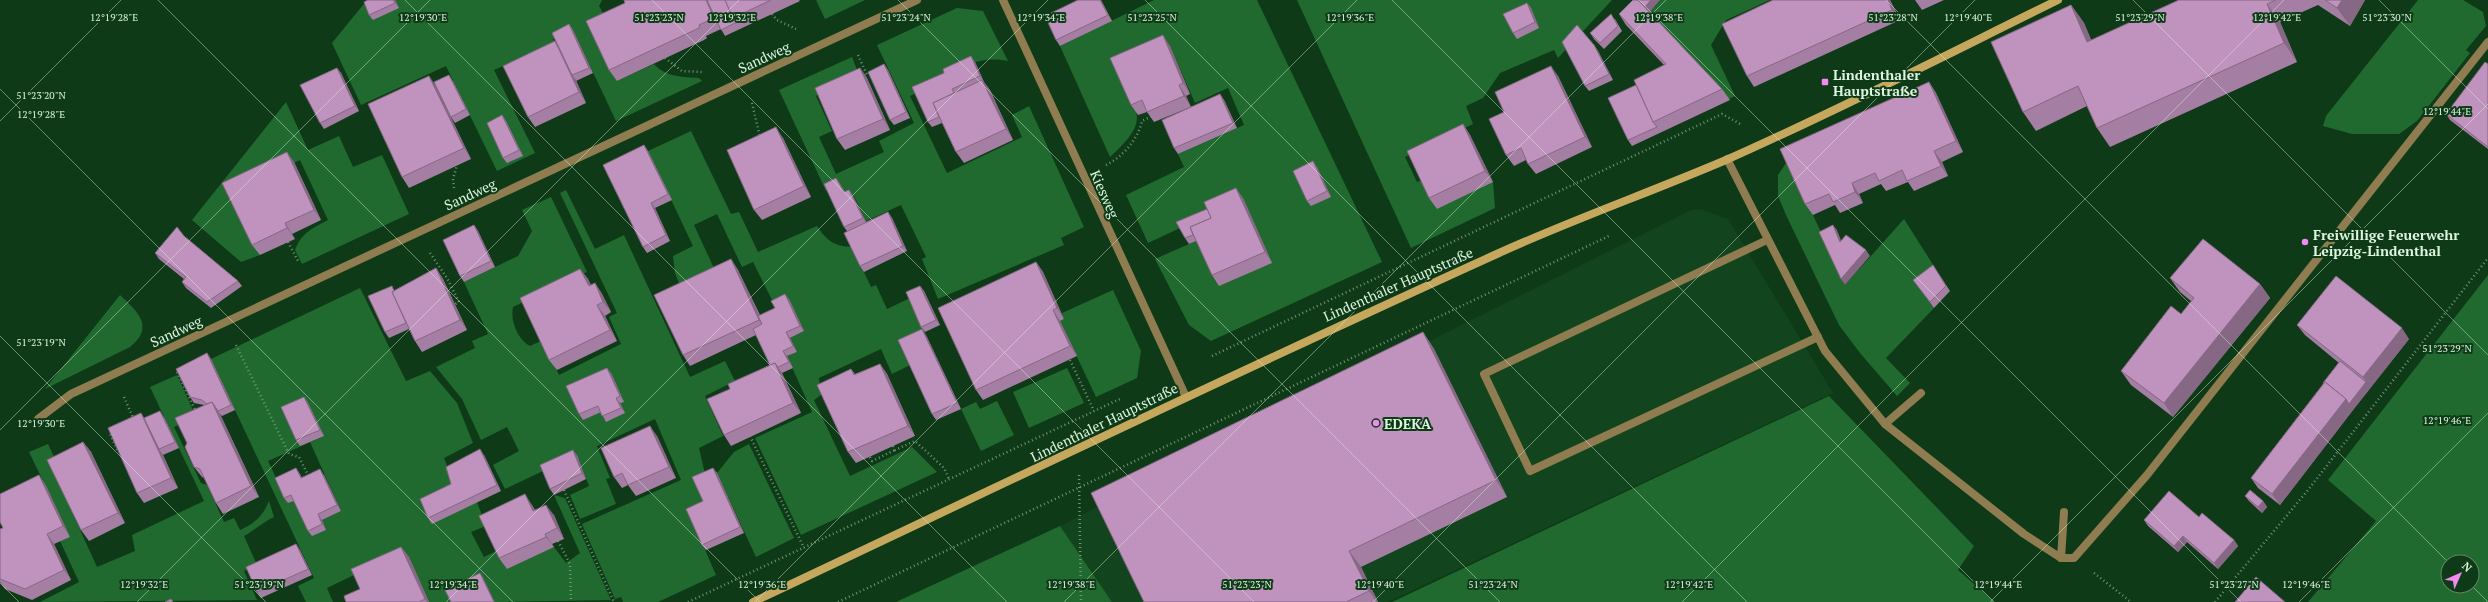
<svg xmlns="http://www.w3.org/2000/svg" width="2488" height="602" font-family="'PT Serif',serif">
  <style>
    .built { fill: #12451d }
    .green { fill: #206a2f; fill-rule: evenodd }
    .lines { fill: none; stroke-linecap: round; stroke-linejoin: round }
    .path { stroke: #729478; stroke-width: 2.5; stroke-dasharray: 1 3; stroke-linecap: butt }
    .lane { stroke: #8f7c50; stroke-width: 8 }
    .street { stroke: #8f7c50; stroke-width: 8 }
    .secondary { stroke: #c6a75e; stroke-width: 8 }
    .wall { fill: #a47ea3 }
    .shaded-wall { fill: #866784 }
    .building { fill: #bf93bd; stroke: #866784 }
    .ticks { fill: none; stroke: #ddf5df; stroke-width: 1; stroke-opacity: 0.45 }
    .poi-dot { fill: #f28af2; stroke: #0e3a17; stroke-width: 1.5 }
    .labels { text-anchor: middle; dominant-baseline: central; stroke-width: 4; stroke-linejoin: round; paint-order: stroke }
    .street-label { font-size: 14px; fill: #ddf5df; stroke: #0e3a17 }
    .poi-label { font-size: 14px; font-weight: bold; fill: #ddf5df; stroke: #0e3a17; text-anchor: start }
    .ticks-label { font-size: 10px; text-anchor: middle; fill: #ddf5df; stroke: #0e3a17; stroke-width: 4; stroke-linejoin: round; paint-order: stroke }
  </style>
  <rect width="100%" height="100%" fill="#0e3a17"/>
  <polygon class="built" points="1701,209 1728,219 1833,393 1388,602 1112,602 1060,526 1691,210"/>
  <g class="green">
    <path d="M367,0H602L599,6L609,24L617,81L654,64C665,77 683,77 699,78L702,81L616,121L573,30L553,39L555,43L494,70L535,153L497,171L446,66L361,105L332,43Z"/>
    <polygon points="816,0 865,0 825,19"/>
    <path d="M1154,0H1257L1382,262L1211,341L1189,325L1155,259L1198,240L1272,263L1180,228L1148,243L1126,195L1184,167L1178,154L1244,125L1228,88L1195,103L1170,46L1118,69C1138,115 1151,119 1110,157L1060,46Z"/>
    <polygon points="1297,0 1612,0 1558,58 1554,50 1500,73 1483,98 1466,106 1473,124 1405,157 1417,182 1423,180 1493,182 1495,208 1411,248"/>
    <polygon points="1660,0 1770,0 1726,20 1711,45 1735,96 1729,99 1649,13"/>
    <polygon points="2418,0 2463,0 2483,12 2486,26 2466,50 2470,53 2417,121 2399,134 2352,134 2323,126 2326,116"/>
    <path d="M957,8L983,11L1008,61C982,56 969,64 947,75L948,78L910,96L947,173L1022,137L1012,115L1029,106L1084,227L1061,238L1064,245L938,299L922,259L926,257L901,205L866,221L854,196L848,198L840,184L826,191L779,90L852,57L859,75L816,96L832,131L819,137L836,174L884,152L879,141L914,123L877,45Z"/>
    <path d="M286,102L308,150L339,136L353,167L382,155L409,214L302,264L295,250C301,233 313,228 328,220L300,160L230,193L260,255L241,262L192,220Z"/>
    <path d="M691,131L731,214L739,212L758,252L817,226C827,241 834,246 852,247L871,287L876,285L887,309L910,298L926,335L910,365L892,374L881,349L819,378L821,395L814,400L850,476L912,447L937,472L801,535L755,438L812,412L787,356L797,352L790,338L804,331L789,300L775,306L753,262L742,267L717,214L694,225L719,279L684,295L675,273L673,256L693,246L648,151Z"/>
    <polygon points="1788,160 1845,285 1904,219 1937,271 1917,285 1934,308 1886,358 1910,383 1897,396 1860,353 1839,325 1786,215 1778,196 1778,175"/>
    <path d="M566,190L595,249L624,235L690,377L725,361L735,381L705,396L723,436L699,448L706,478L707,507L690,515L716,575L658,602H623L621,597L615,599L582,524L681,480L655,419L597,446L610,478L606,479L616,504L580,519L570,495L589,486L577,455L505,489L493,465L519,451L507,427L481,440L462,399L436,367L475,348L472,341L488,334L464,282L518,256L532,231L522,210L551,197L587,272L513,307C510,321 518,340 530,346L543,340L559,375L621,344L609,317L617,313L560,193Z"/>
    <path d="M2488,275V602H2308L2376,521L2328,480ZM2448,562H2472V586H2448Z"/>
    <path d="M360,288L406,381L430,371L457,403L473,443L444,458L450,473L477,502L486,526L471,532L484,557L498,550L554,547L566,563L580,553L554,495L565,498L611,600L495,602L484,579L452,602H429L409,557L356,574L327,588L333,602H306L298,586L314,578L211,359ZM324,436L310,442L341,511L322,520L326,530L295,500L288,503L268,461Z"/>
    <polygon points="1113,290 1141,351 1137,378 1096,397 1060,321 1064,319 1062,313"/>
    <path d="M120,295C138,312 155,327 130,347L45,389Z"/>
    <polygon points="1067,368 1084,403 1029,428 1013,392"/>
    <path d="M177,375L196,417L174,427L201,483L207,485L224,522L234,518L240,530C255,523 263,516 269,501L274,517C263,522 255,530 244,536L257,565L244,571L257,600L40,602L79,582L60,541L70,537L29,452L48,444L56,461L50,464L97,567L135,551L132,535L204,501L150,387Z"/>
    <polygon points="1829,396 1974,546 1958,570 1995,602 1392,602"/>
    <polygon points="997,401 1014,435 981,451 961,409 976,402 980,409"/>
    <polygon points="749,444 794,538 756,557 717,473 734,452"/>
    <polygon points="1060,526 1112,602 896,602"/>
  </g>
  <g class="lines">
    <g class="path">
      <polyline points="772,14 777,20 796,29"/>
      <polyline points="858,55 867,75 864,76"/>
      <polyline points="665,58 682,71 702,72"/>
      <polyline points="752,103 760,137"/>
      <path d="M1106,165C1123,157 1138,139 1142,121L1152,116"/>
      <polyline points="454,188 453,179 457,165"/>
      <polyline points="288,242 298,261"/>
      <polyline points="430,253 447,278 459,302 455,304"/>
      <polyline points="236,345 289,454 299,457 309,477"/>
      <polyline points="1212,356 1722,114 1742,125"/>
      <polyline points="1070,360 1094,411"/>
      <polyline points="177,372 196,412"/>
      <polyline points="124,397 134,420"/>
      <polyline points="113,432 110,434 118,451 120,450"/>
      <polyline points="750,436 804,548"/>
      <polyline points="893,446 895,450 915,441 944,468 949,479"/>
      <polyline points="870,457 872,461 895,450"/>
      <polyline points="1079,475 1081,602"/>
      <polyline points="564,490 614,602"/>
      <polyline points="558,541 570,564 571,602"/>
      <polyline points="2094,573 2131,602"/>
      <polyline points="688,602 1122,398"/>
      <polyline points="838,602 1611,235"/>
      <polyline points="2215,602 2308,490 2488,258"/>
    </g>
    <g class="lane">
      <polyline points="1727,159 1825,351 1885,424 2024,534 2061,558 2074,558 2147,475 2488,42"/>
      <polyline points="1767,240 1484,374 1530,471 1818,337"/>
      <polyline points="1885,424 1921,393"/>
      <polyline points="2061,558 2064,512"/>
    </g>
    <g class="street">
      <polyline points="1003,0 1186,397"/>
      <polyline points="38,419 71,394 917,0"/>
    </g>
    <path class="secondary" d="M753,602C1001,485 1249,366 1499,253C1574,219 1651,192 1726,160C1839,110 1948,54 2058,0"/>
  </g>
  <g class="wall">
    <polygon points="368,0 395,0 399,8 373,20 369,15"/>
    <polygon points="624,0 799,0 800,1 725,36 721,29 706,36 707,38 704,40 617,81 609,70 625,3"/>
    <polygon points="1078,0 1101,0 1112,21 1060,46 1056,40"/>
    <polygon points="1773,0 1890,0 1900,20 1754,87 1747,76"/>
    <polygon points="1915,0 1944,0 1922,10"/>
    <polygon points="2179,0 2365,0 2350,26 2318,5 2280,22 2297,62 2110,147 2097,128 2087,106 2036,131 2023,112 2071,5 2084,23 2091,40"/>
    <polygon points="1527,3 1531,8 1539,28 1517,39 1513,33"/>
    <polygon points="1650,12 1722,89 1730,100 1632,146 1628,140 1636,85 1664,65 1626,25 1619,14"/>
    <polygon points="1615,19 1622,31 1604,49 1594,39 1590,33"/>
    <polygon points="569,24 573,30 593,73 576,81 586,103 535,127 528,117 558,46"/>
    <polygon points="1594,45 1598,51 1613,80 1589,91 1585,86"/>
    <polygon points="1170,46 1190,94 1186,96 1191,107 1154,122 1147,112 1138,115 1131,105"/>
    <polygon points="975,62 984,82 990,90 1013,140 964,163 956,152 942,123 932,127 928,122 912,87"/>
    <polygon points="884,64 888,70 910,118 894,125 890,120"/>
    <polygon points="2488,64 2488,149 2450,120 2446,114"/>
    <polygon points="337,68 341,73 359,111 324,129 320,123"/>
    <polygon points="860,68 867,78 890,130 845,150 837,139"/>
    <polygon points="1558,76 1592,147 1536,174 1528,164 1526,160 1514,166 1506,155 1504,112"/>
    <polygon points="453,81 470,115 455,123 451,117 448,112 471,159 409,188 402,177 436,85"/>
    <polygon points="1929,82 1936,93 1963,152 1942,162 1948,176 1914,191 1908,182 1886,191 1881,184 1859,194 1863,203 1840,213 1835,205 1813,215 1805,204"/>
    <polygon points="1220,94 1224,100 1237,128 1178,154 1174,148"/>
    <polygon points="502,115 506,121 523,156 507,163 503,158"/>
    <polygon points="1463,124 1470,135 1493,182 1437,209 1429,198"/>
    <polygon points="783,138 811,197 762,220 754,210"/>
    <polygon points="644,145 648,151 672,200 655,208 670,241 647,253 643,247"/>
    <polygon points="294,162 321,220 292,234 295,239 260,255 252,245"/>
    <polygon points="1317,167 1331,197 1311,206 1307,201"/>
    <polygon points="840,184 845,192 849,190 853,196 866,222 888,212 892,218 907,251 864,272 860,266 847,231 844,227"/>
    <polygon points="1243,198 1272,263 1219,286 1212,275 1196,241 1189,244 1185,238"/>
    <polygon points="474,225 478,231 495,267 464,282 460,276"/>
    <polygon points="184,236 238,281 242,286 211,308 186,288 182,282 184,279 159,259 155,253"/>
    <polygon points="731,259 738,270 760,315 775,308 789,299 804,331 790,338 797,352 787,356 793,368 782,373 801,413 731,446 724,435 730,389 770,365 756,335 690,366 683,355"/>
    <polygon points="1036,262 1043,272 1064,319 1060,321 1077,356 983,400 976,390"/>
    <polygon points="436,268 443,279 467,330 422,352 415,341 409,329 389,338 385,332 395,290"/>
    <polygon points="580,269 588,279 591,285 595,283 602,294 611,312 605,316 617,341 557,370 549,360"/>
    <polygon points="1937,271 1950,291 1934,308 1917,285"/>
    <polygon points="2170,278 2260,284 2270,298 2173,417 2131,385 2121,371 2181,314 2191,301 2180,292"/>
    <polygon points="920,286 924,291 940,325 925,332 921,327"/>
    <polygon points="2297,325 2409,339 2353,410 2280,505 2258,488 2251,478 2323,384 2339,363 2305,335"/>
    <polygon points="1423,332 1434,349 1507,497 1361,567 1378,602 1144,602"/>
    <polygon points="926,335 961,409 936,420 932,414"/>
    <polygon points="207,353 211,359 235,410 222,416 220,414 259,497 223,514 216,503 204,478 202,477 194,467 204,405 194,403 190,397"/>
    <polygon points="880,364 887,374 915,436 856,463 848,452 851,369 855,374"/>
    <polygon points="611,373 624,402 620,403 625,413 606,422 601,412 583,420 579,414"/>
    <polygon points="304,397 308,403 324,436 300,446 296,440"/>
    <polygon points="141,413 144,418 164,417 179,448 163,455 178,488 144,503 137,493"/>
    <polygon points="657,436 676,478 636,496 628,485 622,488 614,477"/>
    <polygon points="83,442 91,452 125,523 89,541 81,530"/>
    <polygon points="484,455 501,491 432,524 428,518 451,484"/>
    <polygon points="577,455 586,479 554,495 550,489"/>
    <polygon points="296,468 302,478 324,475 341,511 322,520 326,530 312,536 308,531 294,501 288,503 284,498"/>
    <polygon points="713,468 717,473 744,533 706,550 702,545 703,501"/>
    <polygon points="39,475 46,486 70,537 54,544 71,580 32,600 5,589 0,582 0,529 3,528"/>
    <polygon points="2245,496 2263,501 2267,507 2262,513 2249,501"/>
    <polygon points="532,505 535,510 554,515 564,539 552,544 554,547 507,569 499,558"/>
    <polygon points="2199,517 2234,540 2238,546 2218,569 2187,542 2178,552 2148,526 2144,520"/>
    <polygon points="296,544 300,550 312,575 261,598 257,592"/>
    <polygon points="401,547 409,557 429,602 346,602 360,589"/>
  </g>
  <g class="shaded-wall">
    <polygon points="393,0 395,0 399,8 395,3"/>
    <polygon points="706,0 708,0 721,28 714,18"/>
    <polygon points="1100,0 1101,0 1112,21 1108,15"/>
    <polygon points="1651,0 1660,0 1649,13 1645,7"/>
    <polygon points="1888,0 1890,0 1900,20 1892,10"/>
    <polygon points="2342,0 2365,0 2350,26 2337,8"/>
    <polygon points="1527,3 1531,8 1539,28 1535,22"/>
    <polygon points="2267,4 2280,22 2297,62 2284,43"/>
    <polygon points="2071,5 2084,23 2100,60 2087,42"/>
    <polygon points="569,24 573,30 593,73 589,68"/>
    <polygon points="1163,35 1170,46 1190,94 1183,83"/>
    <polygon points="555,41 562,52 572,75 576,80 586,103 579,92"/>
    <polygon points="1594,45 1598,51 1613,80 1609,74"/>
    <polygon points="971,56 975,62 984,82 980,76"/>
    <polygon points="884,64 888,70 910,118 906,112"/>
    <polygon points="1551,66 1558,76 1592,147 1585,137"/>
    <polygon points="337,68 341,73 359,111 355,106"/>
    <polygon points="860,68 867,78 890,130 883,119"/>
    <polygon points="449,75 453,81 470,115 466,109"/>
    <polygon points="429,76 436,86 471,159 464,148"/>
    <polygon points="982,80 990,90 1013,140 1006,129"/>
    <polygon points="1929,82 1936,93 1963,152 1956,141"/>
    <polygon points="1179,85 1186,96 1191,107 1184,96"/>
    <polygon points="1220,94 1224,100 1237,128 1233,123"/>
    <polygon points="502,115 506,121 523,156 519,150"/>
    <polygon points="1463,124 1470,135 1493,182 1485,171"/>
    <polygon points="776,127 783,138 811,197 804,186"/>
    <polygon points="644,145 648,151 672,200 668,194"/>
    <polygon points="1934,151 1942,162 1948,176 1941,166"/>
    <polygon points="287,152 294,162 321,220 314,210"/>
    <polygon points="1313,161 1317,167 1331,197 1327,191"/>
    <polygon points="836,178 840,184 848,198 844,192"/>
    <polygon points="1852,183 1859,194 1863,203 1855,192"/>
    <polygon points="1236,188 1243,198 1272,263 1265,252"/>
    <polygon points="849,190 853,196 867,223 863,218"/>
    <polygon points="651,203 655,208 670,241 666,235"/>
    <polygon points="888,212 892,218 907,251 903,246"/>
    <polygon points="285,223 292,234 295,239 287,228"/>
    <polygon points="474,225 478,231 495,267 491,261"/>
    <polygon points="1833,225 1837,230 1844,248 1840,242"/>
    <polygon points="1866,250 1870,256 1845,285 1841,279"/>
    <polygon points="731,259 738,270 766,330 759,320"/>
    <polygon points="1036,262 1043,272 1064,319 1057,308"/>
    <polygon points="436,268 443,279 467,330 460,320"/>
    <polygon points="580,269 588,279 596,297 589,286"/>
    <polygon points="595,283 602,294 611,312 603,302"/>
    <polygon points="2260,284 2270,298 2173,417 2164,403"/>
    <polygon points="920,286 924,291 940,325 936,320"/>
    <polygon points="785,294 789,299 804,331 800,326"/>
    <polygon points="597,305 605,316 617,341 610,330"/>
    <polygon points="1053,310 1060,321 1077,356 1070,346"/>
    <polygon points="2402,328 2409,339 2353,410 2280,505 2272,494 2346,399 2366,382 2363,377"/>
    <polygon points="922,329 926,335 961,409 957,403"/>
    <polygon points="786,332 790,338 797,352 793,346"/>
    <polygon points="1423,332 1434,349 1507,497 1496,480"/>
    <polygon points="783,351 787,356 793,368 789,362"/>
    <polygon points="207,353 211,359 235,410 231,405"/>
    <polygon points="775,363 782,373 801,413 793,403"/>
    <polygon points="880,364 887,374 915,436 908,426"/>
    <polygon points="607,368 611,373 624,402 620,396"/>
    <polygon points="304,397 308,403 324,436 320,430"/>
    <polygon points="616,398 620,403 625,413 621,408"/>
    <polygon points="212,402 220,414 259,497 251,486"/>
    <polygon points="160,411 164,417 179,448 175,442"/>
    <polygon points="141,413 148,424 159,449 163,455 178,488 171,478"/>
    <polygon points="650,426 657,436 676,478 669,467"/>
    <polygon points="83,442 91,452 125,523 118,513"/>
    <polygon points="480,449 484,455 501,491 497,485"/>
    <polygon points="573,450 577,455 586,479 582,473"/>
    <polygon points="296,468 300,474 305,484 301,478"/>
    <polygon points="713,468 717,473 744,533 740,527"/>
    <polygon points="320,469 324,475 341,511 337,505"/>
    <polygon points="39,475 46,486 70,537 63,526"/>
    <polygon points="525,494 532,505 541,522 533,511"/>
    <polygon points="2263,501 2267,507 2262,513 2258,507"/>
    <polygon points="546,505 554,515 564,539 557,528"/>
    <polygon points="318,514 322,520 326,530 322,524"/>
    <polygon points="47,534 54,544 71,580 64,570"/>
    <polygon points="545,534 552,544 554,547 546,537"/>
    <polygon points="2183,536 2187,542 2178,552 2174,546"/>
    <polygon points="2234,540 2238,546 2218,569 2214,563"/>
    <polygon points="296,544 300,550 312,575 308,569"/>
    <polygon points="401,547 409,557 429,602 427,602 425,599"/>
    <polygon points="1349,551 1361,567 1378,602 1377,602 1369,591"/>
    <polygon points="480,573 484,579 495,602 494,602"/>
  </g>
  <g class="building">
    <polygon points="368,0 393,0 395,3 369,15 364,2"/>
    <polygon points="624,0 706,0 714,18 699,25 700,27 697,29 609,70 586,21 625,3"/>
    <polygon points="707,0 725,0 733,18 737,22 721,30"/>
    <polygon points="725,0 771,0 733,18"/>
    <polygon points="1078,0 1100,0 1108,15 1056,40 1045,16"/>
    <polygon points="1633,0 1638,0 1722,89 1653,122 1634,80 1666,64 1619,14"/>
    <polygon points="1638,0 1651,0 1645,7"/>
    <polygon points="1773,0 1888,0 1892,10 1747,76 1722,24"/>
    <polygon points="2179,0 2276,0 2267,4 2284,43 2097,128 2078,86 2023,112 1991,42 2071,5 2087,42"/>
    <polygon points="2325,0 2342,0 2337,8"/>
    <polygon points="1527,3 1535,22 1513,33 1503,14"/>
    <polygon points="1611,14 1618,26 1600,43 1590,33"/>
    <polygon points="569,24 589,68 572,75 552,33"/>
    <polygon points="1577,25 1594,45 1609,74 1585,86 1562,42"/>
    <polygon points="1163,35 1183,83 1179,85 1184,96 1147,112 1142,100 1131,105 1110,58"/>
    <polygon points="555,41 579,92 528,117 503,66"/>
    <polygon points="971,56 980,76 952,89 954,93 933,103 939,117 928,122 912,87 944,73 943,69"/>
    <polygon points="2485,62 2488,64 2488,147 2446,114"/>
    <polygon points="884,64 906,112 890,120 868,72"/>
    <polygon points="1551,66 1585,137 1528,164 1521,148 1506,155 1489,119 1504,112 1495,92"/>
    <polygon points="337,68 355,106 320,123 300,85"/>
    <polygon points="860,68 883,119 837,139 815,88"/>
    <polygon points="449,75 466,109 451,117 434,82"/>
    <polygon points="429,76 464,148 402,177 368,104"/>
    <polygon points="982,80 1006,129 956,152 933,103"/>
    <polygon points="1929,82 1956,141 1934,151 1941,166 1907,181 1902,170 1879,181 1875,173 1852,183 1855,192 1833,202 1829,194 1805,204 1780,149"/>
    <polygon points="1636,85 1653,122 1657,127 1628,140 1608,98"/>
    <polygon points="1220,94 1233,123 1174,148 1162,120"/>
    <polygon points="502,115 519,150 503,158 487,123"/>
    <polygon points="1463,124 1485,171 1429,198 1407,151"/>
    <polygon points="776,127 804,186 754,210 727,150"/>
    <polygon points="644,145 668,194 651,203 666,235 643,247 603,165"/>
    <polygon points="287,152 314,210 285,223 287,228 252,245 222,183"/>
    <polygon points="1313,161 1327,191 1307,201 1293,171"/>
    <polygon points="836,178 844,192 849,190 863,218 844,227 824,184"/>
    <polygon points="1236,188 1265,252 1212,275 1190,227 1211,218 1204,202"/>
    <polygon points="1207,209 1211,218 1190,227 1193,235 1185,238 1176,222"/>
    <polygon points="888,212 903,246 860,266 844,233"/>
    <polygon points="474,225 491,261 460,276 443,240"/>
    <polygon points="1833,225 1840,242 1846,235 1866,250 1841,279 1819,232"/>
    <polygon points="177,227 184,236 238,281 207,302 182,282 186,277 155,253"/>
    <polygon points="2203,239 2260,284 2164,403 2121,371 2171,306 2181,314 2194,298 2170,278"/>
    <polygon points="731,259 759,320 683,355 654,295"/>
    <polygon points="1036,262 1057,308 1053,310 1070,346 976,390 938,308"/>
    <polygon points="1933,265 1946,286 1930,302 1913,280"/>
    <polygon points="436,268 460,320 415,341 392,292"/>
    <polygon points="580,269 589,286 595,283 603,302 597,305 610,330 549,360 520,298"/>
    <polygon points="2336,276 2402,328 2363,377 2297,325"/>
    <polygon points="392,286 394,291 392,292 406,323 385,332 368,296"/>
    <polygon points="920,286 936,320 921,327 906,292"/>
    <polygon points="785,294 800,326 786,332 793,346 783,351 789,362 778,367 775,363 770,365 753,329 762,324 758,316 775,308 771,301"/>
    <polygon points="922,329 957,403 932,414 898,340"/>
    <polygon points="1423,332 1496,480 1349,551 1369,591 1346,602 1144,602 1091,493"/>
    <polygon points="207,353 231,405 218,411 212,402 207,404 202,400 190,397 176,369"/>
    <polygon points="2340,361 2366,382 2349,404 2346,399 2325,382 2324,384 2323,383"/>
    <polygon points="775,363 793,403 724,435 707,399 730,389 728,384"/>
    <polygon points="880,364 908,426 848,452 817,385 851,369 854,375"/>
    <polygon points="607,368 620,396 616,398 621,408 602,416 598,406 579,414 566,386"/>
    <polygon points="2325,382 2346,399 2272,494 2251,478"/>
    <polygon points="304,397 320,430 296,440 281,407"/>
    <polygon points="212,402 251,486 216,503 200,469 194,467 189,456 185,447 187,443 175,418"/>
    <polygon points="160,411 175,442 159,449 144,418"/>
    <polygon points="141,413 171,478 137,493 108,428"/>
    <polygon points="650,426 669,467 628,485 622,473 614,477 601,448"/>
    <polygon points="83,442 118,513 81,530 47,460"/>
    <polygon points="480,449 497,485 428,518 420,499 451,484 446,467"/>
    <polygon points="573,450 582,473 550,489 540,465"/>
    <polygon points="296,468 301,478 320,469 337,505 318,514 322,524 308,531 291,495 284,498 275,478"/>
    <polygon points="713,468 740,527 702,545 686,509 703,501 692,477"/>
    <polygon points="39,475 63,526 47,534 64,570 25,589 0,579 0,529 3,528 0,522 0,494"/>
    <polygon points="2250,490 2263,501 2258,507 2245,496"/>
    <polygon points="2169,491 2199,517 2202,513 2234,540 2214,563 2183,536 2174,546 2144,520"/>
    <polygon points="525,494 533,511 546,505 557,528 545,534 546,537 499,558 479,516"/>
    <polygon points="296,544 308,569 257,592 246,567"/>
    <polygon points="401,547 425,599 419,602 346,602 344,596 360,589 351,569"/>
    <polygon points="480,573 494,602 451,602 445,590"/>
    <polygon points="2256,577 2285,602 2235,602"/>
    <polygon points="171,599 173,602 165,602"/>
  </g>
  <path class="ticks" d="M158,0L760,602M405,0L1007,602M652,0L1254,602M898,0L1500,602M1145,0L1747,602M1392,0L1994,602M1639,0L2241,602M1886,0L2448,562M2133,0L2488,355M2379,0L2488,109M0,89L513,602M0,121L121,0M0,336L266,602M0,430L430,0M0,583L19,602M2472,586L2488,602M137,602L739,0M446,602L1048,0M755,602L1357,0M1064,602L1666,0M1373,602L1975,0M1682,602L2284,0M1990,602L2488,104M2299,602L2488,413"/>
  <g class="poi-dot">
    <rect x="1821" y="78" width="8" height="8" rx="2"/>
    <circle cx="2305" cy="242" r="4"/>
    <circle cx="1376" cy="423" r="4"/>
  </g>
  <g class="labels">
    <g class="street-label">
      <text transform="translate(764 57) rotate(-25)">Sandweg</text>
      <text transform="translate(470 194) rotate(-25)">Sandweg</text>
      <text transform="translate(1105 194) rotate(66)">Kiesweg</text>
      <text transform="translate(1398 284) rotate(-24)">Lindenthaler Hauptstraße</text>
      <text transform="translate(176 331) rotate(-25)">Sandweg</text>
      <text transform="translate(1104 422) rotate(-26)">Lindenthaler Hauptstraße</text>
    </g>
    <g class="poi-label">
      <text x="1833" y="74">Lindenthaler<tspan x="1833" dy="16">Hauptstraße</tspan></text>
      <text x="2313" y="234">Freiwillige Feuerwehr<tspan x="2313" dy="16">Leipzig-Lindenthal</tspan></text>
      <text x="1384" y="423">EDEKA</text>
    </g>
  </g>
  <g class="ticks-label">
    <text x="114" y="21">12°19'28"E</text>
    <text x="423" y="21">12°19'30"E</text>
    <text x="659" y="21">51°23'23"N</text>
    <text x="732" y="21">12°19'32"E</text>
    <text x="906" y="21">51°23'24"N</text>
    <text x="1041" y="21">12°19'34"E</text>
    <text x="1152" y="21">51°23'25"N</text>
    <text x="1350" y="21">12°19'36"E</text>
    <text x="1659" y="21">12°19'38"E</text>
    <text x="1893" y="21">51°23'28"N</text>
    <text x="1968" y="21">12°19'40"E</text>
    <text x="2140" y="21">51°23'29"N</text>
    <text x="2277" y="21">12°19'42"E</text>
    <text x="2387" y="21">51°23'30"N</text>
    <text x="41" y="99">51°23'20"N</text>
    <text x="2447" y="115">12°19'44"E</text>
    <text x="41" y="118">12°19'28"E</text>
    <text x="41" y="346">51°23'19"N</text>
    <text x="2447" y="352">51°23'29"N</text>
    <text x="2447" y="424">12°19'46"E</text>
    <text x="41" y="427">12°19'30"E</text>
    <text x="144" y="588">12°19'32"E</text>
    <text x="762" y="588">12°19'36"E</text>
    <text x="1071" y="588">12°19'38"E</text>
    <text x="1998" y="588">12°19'44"E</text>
    <text x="2306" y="588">12°19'46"E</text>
    <text x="259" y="588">51°23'19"N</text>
    <text x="453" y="588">12°19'34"E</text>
    <text x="1247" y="588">51°23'23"N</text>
    <text x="1380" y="588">12°19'40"E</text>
    <text x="1493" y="588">51°23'24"N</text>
    <text x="1689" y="588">12°19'42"E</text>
    <text x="2234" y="588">51°23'27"N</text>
  </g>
  <g transform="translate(2460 574) rotate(45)"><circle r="19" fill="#0e3a17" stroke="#618567"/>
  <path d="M0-3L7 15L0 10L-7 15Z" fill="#f28af2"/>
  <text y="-6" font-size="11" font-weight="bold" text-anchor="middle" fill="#ddf5df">N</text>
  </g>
</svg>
